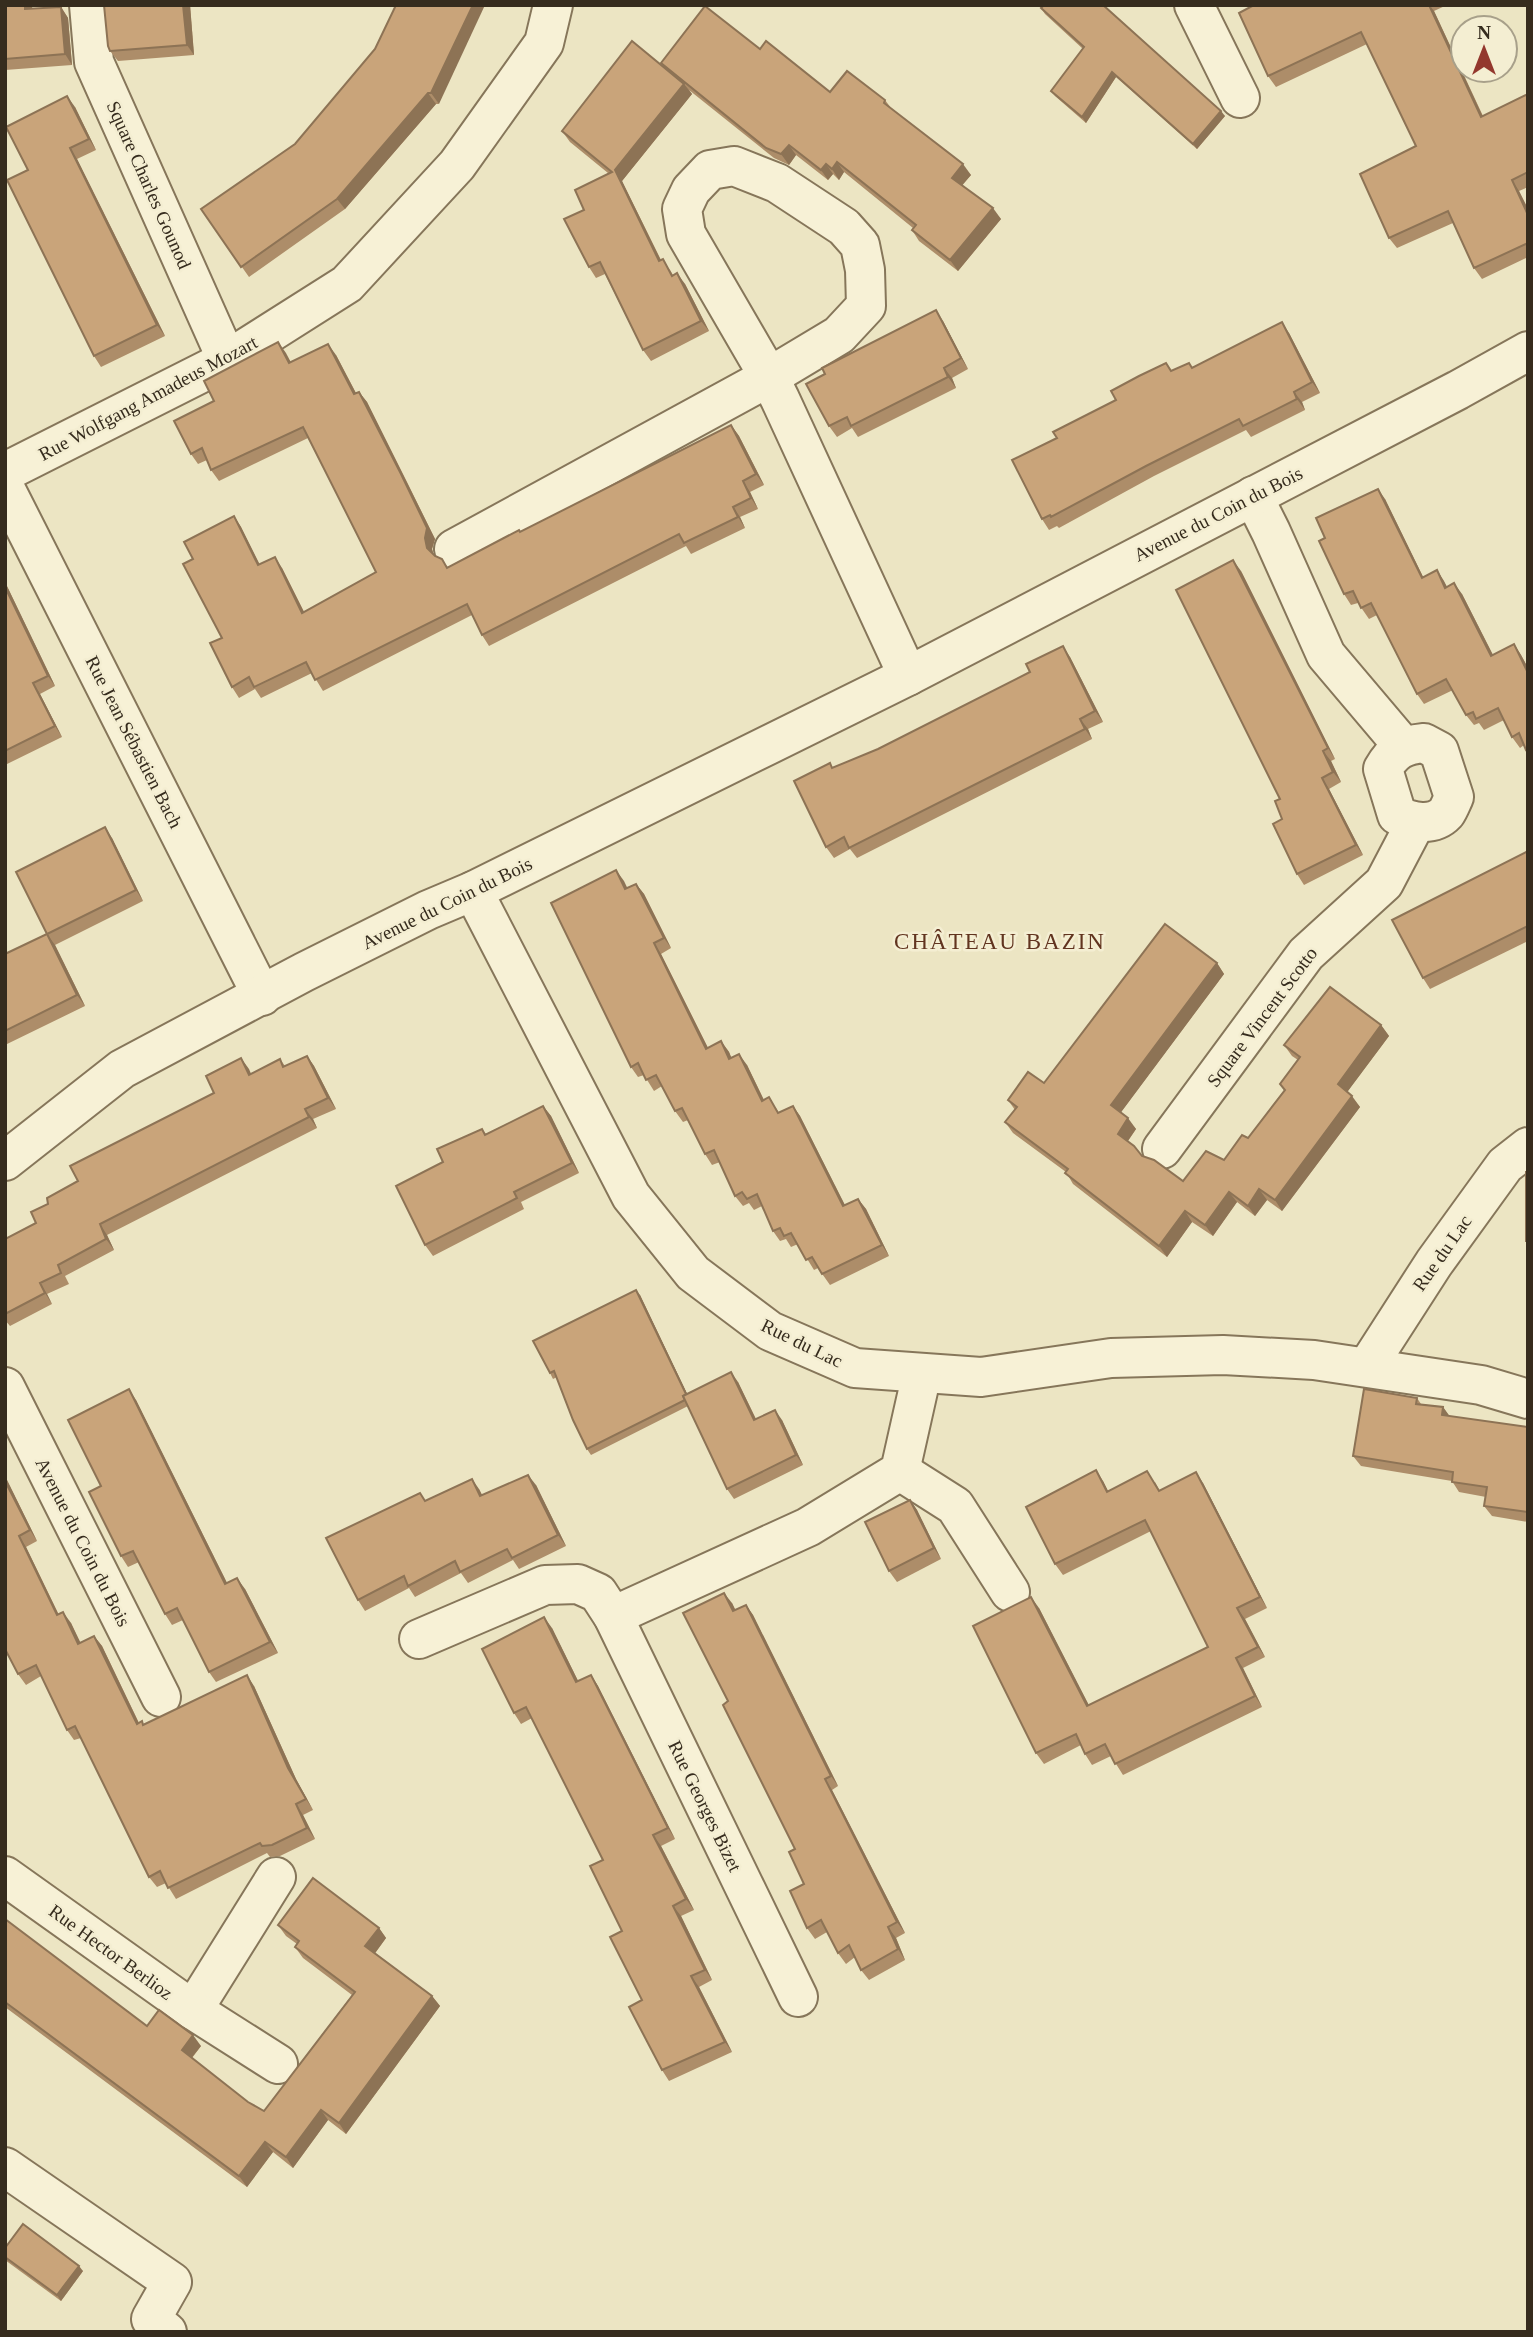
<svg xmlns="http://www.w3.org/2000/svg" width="1533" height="2337" font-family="'Times New Roman',serif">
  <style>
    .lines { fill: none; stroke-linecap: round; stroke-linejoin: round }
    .minor-casing { stroke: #86765a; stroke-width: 42 }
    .minor { stroke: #f7f1d6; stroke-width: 38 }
    .wall { fill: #ad8d69 }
    .shaded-wall { fill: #8d7355 }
    .building { fill: #c9a47a; stroke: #8d7355; stroke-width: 2 }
    .labels { text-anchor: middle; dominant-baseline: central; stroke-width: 5; stroke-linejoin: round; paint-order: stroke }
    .street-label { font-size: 19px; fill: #362c1e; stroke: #f4eed2 }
    .quarter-label { font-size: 23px; letter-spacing: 2px; fill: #61341f; stroke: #f4eed2 }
  </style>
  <rect width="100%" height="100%" fill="#ece5c3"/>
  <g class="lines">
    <defs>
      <g id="minor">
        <polyline points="89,5 94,62 227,360"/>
        <polyline points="1194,5 1240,98"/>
        <polyline points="5,472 227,360 347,284 457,165 544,43 553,5"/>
        <polyline points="5,488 262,996"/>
        <polyline points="1253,496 1271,532 1326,655 1403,746"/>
        <polyline points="454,549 769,377 839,335 866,306 865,270 860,245 844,227 777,183 734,166 710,170 691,190 682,209 686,234 769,377 780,399 908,676"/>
        <path d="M1424,743L1439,751L1454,797C1452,801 1449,809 1446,813C1433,827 1411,822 1397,815L1383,769C1393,751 1403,745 1424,743Z"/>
        <polyline points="473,891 631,1196 693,1273 770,1331 855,1368 981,1377 1111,1358 1223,1355 1314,1360 1481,1385 1528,1399"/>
        <polyline points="1162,1149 1306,954 1384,883 1416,822"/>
        <polyline points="5,1161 122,1069 304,972 428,910 473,891 908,676 1458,390 1528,351"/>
        <polyline points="1367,1367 1434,1263 1505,1165 1528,1147"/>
        <polyline points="5,1387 161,1697"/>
        <polyline points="900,1471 955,1506 1010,1592"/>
        <polyline points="613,1616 808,1527 900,1471 922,1373"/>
        <polyline points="419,1639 545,1585 578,1584 598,1593 613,1616 798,1997"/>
        <polyline points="5,1876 193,2010 276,1877"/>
        <polyline points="193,2010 278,2064"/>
        <polyline points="5,2167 172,2282 151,2319 167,2332"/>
      </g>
    </defs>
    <use href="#minor" class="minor-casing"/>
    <use href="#minor" class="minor"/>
  </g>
  <g class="wall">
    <polygon points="5,5 32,9 61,7 68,18 72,65 5,70"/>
    <polygon points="104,5 190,5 194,55 118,61 110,51"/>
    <polygon points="396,5 439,104 436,104 345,209 249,277 201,209 295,144 375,49"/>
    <polygon points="1254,5 1447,5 1434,11 1483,116 1528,94 1528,187 1519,191 1528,209 1528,257 1482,279 1474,268 1453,223 1397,248 1389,238 1416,146 1367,44 1276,87 1268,76"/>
    <polygon points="1041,8 1225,116 1197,149 1116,77 1086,123 1055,96 1051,91 1083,49 1045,14"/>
    <polygon points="760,49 830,92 885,100 891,108 971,175 962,185 1001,219 958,271 919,241 912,230 913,228 844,172 839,180 833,174 828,180 796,155 789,165 774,158 689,90 692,94 622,181 661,260 670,270 673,275 685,284 709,331 651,361 643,350 605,274 596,278 589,267 584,210 608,173 570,142 562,131 664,68 661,63"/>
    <polygon points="75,107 96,150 77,159 165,336 101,367 94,356 28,170"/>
    <polygon points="943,321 968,369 952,378 956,388 858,437 852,428 837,437 829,426"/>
    <polygon points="1289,333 1320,393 1302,402 1305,410 1251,437 1246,430 1154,476 1059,528 1057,526 1049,530 1042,519 1057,438 1116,400 1166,363 1172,371 1189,363 1192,367"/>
    <polygon points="278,342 291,363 336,355 356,393 359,392 367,402 408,484 435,539 432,549 434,556 442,559 448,568 731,425 739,436 764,485 750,492 758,509 740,517 745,528 691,554 686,546 489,646 482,635 472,615 323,691 312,673 261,698 255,689 239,698 232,687 222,638 193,559 234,516 241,527 259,564 282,568 304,612 376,572 308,438 219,481 211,470 207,460 198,464 191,454 214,401"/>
    <polygon points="1385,499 1423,577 1437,570 1447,587 1462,594 1493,655 1514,644 1521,655 1528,668 1528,749 1524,745 1520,748 1512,737 1504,720 1484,730 1479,723 1474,725 1466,715 1453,690 1424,704 1417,694 1377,615 1369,619 1358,603 1351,605 1344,594"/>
    <polygon points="1241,571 1335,759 1331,761 1341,782 1329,789 1363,855 1304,885 1297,874 1280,799"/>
    <polygon points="5,582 55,686 40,694 62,737 5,765"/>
    <polygon points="1070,657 1103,722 1088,729 1092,739 857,858 850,849 834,858 826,847 830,763 833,768 878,749"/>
    <polygon points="112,838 143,901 55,945 85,1006 5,1045 5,954 47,934"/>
    <polygon points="1528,851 1528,941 1430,989 1423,978"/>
    <polygon points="616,870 627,888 636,884 644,894 671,948 661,954 708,1048 721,1041 729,1052 731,1058 747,1065 764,1100 776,1108 779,1113 793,1106 800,1116 845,1206 858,1199 866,1209 889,1256 830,1285 818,1268 814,1270 798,1244 791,1247 786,1239 780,1241 773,1231 762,1206 754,1210 749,1203 743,1206 735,1196 720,1162 712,1165 705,1154 688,1120 683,1122 675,1111 662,1086 654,1091 644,1075 638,1077 631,1067"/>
    <polygon points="1217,963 1224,974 1121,1112 1136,1129 1128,1141 1142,1156 1183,1181 1224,1160 1248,1138 1284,1090 1280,1084 1298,1060 1292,1056 1284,1045 1381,1025 1389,1036 1347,1092 1360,1107 1282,1211 1267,1200 1255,1216 1237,1202 1213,1236 1192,1222 1167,1257 1073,1184 1066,1172 1013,1133 1005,1122 1015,1110 1008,1100 1044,1083"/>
    <polygon points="307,1056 314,1066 336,1109 313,1119 317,1128 107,1235 114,1250 65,1276 69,1284 47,1294 52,1304 10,1326 5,1320 5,1239 36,1223 48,1204 78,1181 214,1093 241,1058 251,1074 280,1059 285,1066"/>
    <polygon points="543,1106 551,1116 579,1173 521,1202 524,1209 433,1256 425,1245 443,1162 482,1129 486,1134"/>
    <polygon points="640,1295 687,1394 738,1382 756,1419 782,1420 803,1465 734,1499 727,1489 688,1406 591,1455 587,1449 557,1377 553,1379 550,1373"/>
    <polygon points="1417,1398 1421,1404 1443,1407 1449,1416 1528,1427 1528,1522 1492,1516 1484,1506 1486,1497 1459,1492 1452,1481 1361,1466 1353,1456"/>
    <polygon points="136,1400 227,1583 245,1589 278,1653 216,1682 209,1672 183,1620 172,1625 165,1614 139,1562 128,1567 121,1556 101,1486"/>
    <polygon points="5,1476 37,1541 26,1547 59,1615 71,1623 80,1643 94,1636 102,1646 139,1723 144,1724 254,1686 296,1779 313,1810 303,1815 315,1839 280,1856 270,1857 267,1853 176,1899 166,1883 157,1887 149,1877 81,1738 74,1740 67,1730 41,1676 26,1685 18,1674"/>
    <polygon points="1103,1481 1108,1491 1155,1482 1160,1491 1203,1483 1267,1608 1245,1619 1265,1657 1243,1668 1262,1707 1123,1775 1111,1756 1092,1765 1085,1754 1081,1745 1044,1764 1036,1753 1039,1608 1089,1706 1208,1647 1151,1531 1063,1575 1055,1564"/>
    <polygon points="536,1485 566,1546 519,1569 513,1560 468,1583 461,1573 415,1597 409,1588 365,1611 358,1600 479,1489 482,1495"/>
    <polygon points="910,1500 917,1510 941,1559 897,1582 889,1571"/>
    <polygon points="732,1603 735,1610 746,1605 753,1615 838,1786 832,1790 905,1933 896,1938 905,1960 869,1980 861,1970 855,1957 846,1964 838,1953 827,1932 815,1939 807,1928 804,1884 795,1849 728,1701"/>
    <polygon points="552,1628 578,1681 591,1675 598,1686 675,1839 661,1846 694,1910 681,1916 712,1980 699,1987 732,2052 669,2081 662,2070 603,1860 532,1718 521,1724 514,1713"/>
    <polygon points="5,1919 147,2026 201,2046 192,2058 248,2102 264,2111 352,1995 303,1958 295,1947 297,1944 286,1936 278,1925 379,1928 386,1938 375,1953 432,1996 440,2006 346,2134 328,2120 293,2168 273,2152 247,2187 5,2007"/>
    <polygon points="5,2248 83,2271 61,2301 5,2260"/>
  </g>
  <g class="shaded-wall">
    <polygon points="25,5 32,5 33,20 25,9"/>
    <polygon points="183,5 190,5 194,55 187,45"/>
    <polygon points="473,5 485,5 439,104 431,93"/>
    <polygon points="1429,5 1434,11 1488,128 1481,117"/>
    <polygon points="61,7 68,18 72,65 65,54"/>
    <polygon points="1112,72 1116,77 1086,123 1082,117"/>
    <polygon points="684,84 692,94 622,181 666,271 659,261 615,170"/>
    <polygon points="428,93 436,104 345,209 337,199"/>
    <polygon points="67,96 75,107 96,150 89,139"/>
    <polygon points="1221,111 1225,116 1197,149 1193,144"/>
    <polygon points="789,145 796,155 789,165 781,154"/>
    <polygon points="70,148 77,159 165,336 157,325"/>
    <polygon points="837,162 844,172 839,180 832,169"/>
    <polygon points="826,164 833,174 828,180 821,170"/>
    <polygon points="963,164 971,175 960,188 952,178"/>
    <polygon points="1512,180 1519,191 1528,209 1528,215"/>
    <polygon points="993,208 1001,219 958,271 950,260"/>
    <polygon points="677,273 685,284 709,331 701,321"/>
    <polygon points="936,310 943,321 968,369 961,358"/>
    <polygon points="1282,322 1289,333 1320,393 1312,382"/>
    <polygon points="278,342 286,353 297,374 289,363"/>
    <polygon points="328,344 336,355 362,405 354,394"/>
    <polygon points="944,368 952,378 956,388 948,377"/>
    <polygon points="359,392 367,402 435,539 432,549 435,559 427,548 425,538"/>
    <polygon points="1294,392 1302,402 1305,410 1297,399"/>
    <polygon points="731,425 739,436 764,485 756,474"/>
    <polygon points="743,481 750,492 758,509 751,498"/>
    <polygon points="1378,489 1385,499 1429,589 1422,578"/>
    <polygon points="733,507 740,517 745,528 738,517"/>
    <polygon points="234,516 241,527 265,575 258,565"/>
    <polygon points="275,557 282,568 310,624 302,613"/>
    <polygon points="1233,560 1241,571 1335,759 1328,748"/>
    <polygon points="1437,570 1444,581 1453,599 1445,588"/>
    <polygon points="5,582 55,686 48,676 5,587"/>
    <polygon points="1454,583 1462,594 1499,667 1491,656"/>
    <polygon points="1514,644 1521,655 1528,668 1528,673"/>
    <polygon points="1063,646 1070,657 1103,722 1095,711"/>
    <polygon points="33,683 40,694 62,737 55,726"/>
    <polygon points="1080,719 1088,729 1092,739 1085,729"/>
    <polygon points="1323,751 1331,761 1341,782 1333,772"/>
    <polygon points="1322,778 1329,789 1363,855 1356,845"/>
    <polygon points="105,827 112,838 143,901 136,890"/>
    <polygon points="616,870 624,881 633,900 625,889"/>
    <polygon points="636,884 644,894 671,948 664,938"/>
    <polygon points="47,934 55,945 85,1006 77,995"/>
    <polygon points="654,943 661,954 714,1060 706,1049"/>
    <polygon points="1217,963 1224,974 1119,1115 1111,1105"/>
    <polygon points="1381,1025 1389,1036 1345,1095 1338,1084"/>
    <polygon points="721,1041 729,1052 737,1070 729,1059"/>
    <polygon points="739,1054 747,1065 769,1111 762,1101"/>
    <polygon points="307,1056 314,1066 336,1109 328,1098"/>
    <polygon points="241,1058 249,1069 256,1086 249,1075"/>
    <polygon points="1352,1096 1360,1107 1282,1211 1275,1200"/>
    <polygon points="543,1106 551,1116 579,1173 572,1163"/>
    <polygon points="793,1106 800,1116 851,1217 843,1206"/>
    <polygon points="305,1109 313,1119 317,1128 309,1117"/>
    <polygon points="1128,1118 1136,1129 1125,1145 1118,1134"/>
    <polygon points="1259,1189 1267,1200 1255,1216 1248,1206"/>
    <polygon points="1229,1192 1237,1202 1213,1236 1205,1225"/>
    <polygon points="858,1199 866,1209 889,1256 882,1245"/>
    <polygon points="1185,1211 1192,1222 1167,1257 1159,1246"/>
    <polygon points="100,1224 107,1235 114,1250 106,1239"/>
    <polygon points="40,1283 47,1294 52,1304 45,1293"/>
    <polygon points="636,1290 640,1295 692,1404 688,1399"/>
    <polygon points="731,1372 738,1382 761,1430 754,1420"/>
    <polygon points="129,1389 136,1400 233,1595 225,1584"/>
    <polygon points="1443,1407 1451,1418 1442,1415"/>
    <polygon points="775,1410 782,1420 803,1465 796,1455"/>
    <polygon points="1096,1470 1103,1481 1114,1503 1107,1492"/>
    <polygon points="1196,1472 1203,1483 1267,1608 1260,1597"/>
    <polygon points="528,1475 536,1485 566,1546 558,1535"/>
    <polygon points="5,1476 37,1541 30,1530 5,1481"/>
    <polygon points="472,1479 479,1489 488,1507 480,1496"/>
    <polygon points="910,1500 917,1510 941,1559 934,1548"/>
    <polygon points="19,1536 26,1547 64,1626 57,1615"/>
    <polygon points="237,1578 245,1589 278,1653 270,1642"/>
    <polygon points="724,1593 732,1603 741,1621 733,1611"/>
    <polygon points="1031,1597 1039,1608 1095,1717 1087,1706"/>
    <polygon points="746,1605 753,1615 838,1786 831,1776"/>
    <polygon points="1237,1608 1245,1619 1265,1657 1258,1647"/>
    <polygon points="63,1612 71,1623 86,1654 78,1644"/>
    <polygon points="544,1617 552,1628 584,1693 576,1682"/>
    <polygon points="94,1636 102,1646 144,1734 137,1724"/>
    <polygon points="1236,1658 1243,1668 1262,1707 1255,1696"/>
    <polygon points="247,1675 254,1686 296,1779 313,1810 306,1799 288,1768"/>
    <polygon points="591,1675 598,1686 675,1839 668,1828"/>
    <polygon points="825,1779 832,1790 905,1933 897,1922"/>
    <polygon points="296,1804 303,1815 315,1839 307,1828"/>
    <polygon points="653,1835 661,1846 694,1910 686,1899"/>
    <polygon points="673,1906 681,1916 712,1980 705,1970"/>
    <polygon points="888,1927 896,1938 905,1960 898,1949"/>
    <polygon points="379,1928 386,1938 373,1956 365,1946"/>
    <polygon points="691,1976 699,1987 732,2052 725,2042"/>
    <polygon points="432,1996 440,2006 346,2134 339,2123"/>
    <polygon points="193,2035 201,2046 189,2061 182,2050"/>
    <polygon points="321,2110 328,2120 293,2168 286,2157"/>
    <polygon points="265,2142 273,2152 247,2187 239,2176"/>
    <polygon points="79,2266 83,2271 61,2301 57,2295"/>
  </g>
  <g class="building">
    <polygon points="5,5 25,5 25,9 61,7 65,54 5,59"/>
    <polygon points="104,5 183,5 187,45 110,51 108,46"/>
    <polygon points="396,5 473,5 431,93 428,93 337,199 241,267 201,209 295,144 375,49"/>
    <polygon points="1044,5 1103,5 1221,111 1193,144 1112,72 1082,117 1051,91 1084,47 1041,8"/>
    <polygon points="1254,5 1429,5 1481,117 1528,94 1528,172 1512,180 1528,215 1528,243 1474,268 1448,211 1389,238 1360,174 1416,146 1361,32 1268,76 1239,13"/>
    <polygon points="705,6 760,49 766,41 830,92 847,71 885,100 884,103 963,164 952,178 993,208 950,260 912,230 916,225 837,162 832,169 826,164 821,170 789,145 781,154 766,148 661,63"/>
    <polygon points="632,41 684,84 615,170 659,261 663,259 672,276 677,273 701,321 643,350 600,262 589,267 564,219 584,210 575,190 612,172 562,131"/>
    <polygon points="67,96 89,139 70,148 157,325 94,356 7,180 28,170 6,127"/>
    <polygon points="936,310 961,358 944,368 948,377 851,426 847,417 829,426 806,384 825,374 822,368"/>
    <polygon points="1282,322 1312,382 1294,392 1297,399 1243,426 1239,419 1146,466 1051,517 1050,515 1042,519 1012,460 1057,438 1053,432 1116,400 1111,391 1139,376 1166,363 1171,371 1189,363 1192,368"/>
    <polygon points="278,342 289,363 328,344 354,394 359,392 401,474 427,528 425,538 427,548 435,556 442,559 447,568 519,530 520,532 731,425 756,474 743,481 751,498 733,507 738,517 684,543 679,534 482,635 467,604 315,680 306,662 254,687 249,677 232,687 210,643 222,638 183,564 193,559 184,542 234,516 258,565 275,557 302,613 376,572 303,427 211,470 202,448 191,454 174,421 214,401 204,381"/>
    <polygon points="1378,489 1422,578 1437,570 1445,588 1454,583 1491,656 1514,644 1528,673 1528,749 1526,750 1519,733 1512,737 1498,708 1476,719 1473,712 1466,715 1446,679 1417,694 1371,603 1361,608 1353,591 1344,594 1319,541 1325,538 1316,518"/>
    <polygon points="1233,560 1328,748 1323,751 1333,772 1322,778 1356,845 1297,874 1273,824 1282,819 1275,801 1280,799 1176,590"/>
    <polygon points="5,587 48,676 33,683 55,726 5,751"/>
    <polygon points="1063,646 1095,711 1080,719 1085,729 849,848 844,837 826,847 794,781 830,763 832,768 878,749 1030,672 1026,664"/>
    <polygon points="105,827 136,890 47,934 77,995 5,1031 5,954 47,934 16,872"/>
    <polygon points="1528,851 1528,926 1423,978 1392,920"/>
    <polygon points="616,870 625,889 636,884 664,938 654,943 706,1049 721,1041 729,1059 739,1054 762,1101 769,1097 778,1113 793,1106 843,1206 858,1199 882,1245 822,1274 812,1257 806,1260 791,1233 784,1236 780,1228 773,1231 757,1194 747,1199 742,1192 735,1196 714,1150 705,1154 682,1108 675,1111 656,1075 646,1080 638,1063 631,1067 551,903"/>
    <polygon points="1165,924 1217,963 1111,1105 1128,1118 1118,1134 1134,1146 1142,1156 1154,1160 1183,1181 1206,1151 1224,1160 1242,1135 1248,1138 1285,1090 1280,1084 1300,1057 1284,1045 1330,987 1381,1025 1338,1084 1352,1096 1275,1200 1259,1189 1248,1206 1229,1192 1205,1225 1185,1211 1159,1246 1065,1173 1068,1169 1005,1122 1017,1107 1008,1100 1028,1072 1044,1083"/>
    <polygon points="307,1056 328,1098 305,1109 309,1117 100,1224 106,1239 58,1265 61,1273 40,1283 45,1293 5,1314 5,1239 36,1223 31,1212 48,1204 47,1198 78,1181 70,1166 214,1093 206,1076 241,1058 249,1075 280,1059 283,1067"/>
    <polygon points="543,1106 572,1163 514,1192 517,1198 425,1245 396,1186 443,1162 437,1149 482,1129 485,1135"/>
    <rect x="1526" y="1172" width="2" height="69"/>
    <polygon points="636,1290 686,1394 683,1396 685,1400 587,1449 573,1420 554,1371 550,1373 533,1341"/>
    <polygon points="731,1372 754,1420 775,1410 796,1455 727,1489 683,1396"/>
    <polygon points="129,1389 225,1584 237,1578 270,1642 209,1672 177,1608 165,1614 133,1551 121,1556 89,1492 101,1486 68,1420"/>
    <polygon points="1364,1389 1417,1398 1416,1404 1443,1407 1442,1415 1528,1427 1528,1512 1484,1506 1487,1487 1452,1482 1453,1472 1353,1456"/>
    <polygon points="1096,1470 1107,1492 1147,1471 1159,1491 1196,1472 1260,1597 1237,1608 1258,1647 1236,1658 1255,1696 1115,1764 1105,1744 1085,1754 1076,1734 1036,1753 973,1626 1031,1597 1087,1706 1208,1647 1145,1520 1055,1564 1026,1507"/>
    <polygon points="528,1475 558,1535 512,1558 507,1549 460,1572 455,1561 408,1586 404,1576 358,1600 326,1538 420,1493 425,1501 472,1479 480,1496"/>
    <polygon points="5,1481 30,1530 19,1536 57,1615 63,1612 78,1644 94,1636 137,1724 142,1721 143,1725 247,1675 288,1768 306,1799 296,1804 307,1828 272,1845 262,1846 260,1843 168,1888 160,1871 149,1877 75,1726 67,1730 36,1665 18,1674 5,1649"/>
    <polygon points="910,1500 934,1548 889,1571 865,1522"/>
    <polygon points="724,1593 733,1611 746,1605 831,1776 825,1779 897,1922 888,1927 898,1949 861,1970 849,1945 838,1953 821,1920 807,1928 790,1891 804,1884 789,1852 795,1849 723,1705 728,1701 683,1613"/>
    <polygon points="544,1617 576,1682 591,1675 668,1828 653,1835 686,1899 673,1906 705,1970 691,1976 725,2042 662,2070 629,2007 642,2000 610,1937 622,1931 590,1866 603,1860 526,1707 514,1713 482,1649"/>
    <polygon points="313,1878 379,1928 365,1946 432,1996 339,2123 321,2110 286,2157 265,2142 239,2176 5,2002 5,1919 147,2026 159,2010 193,2035 182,2050 248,2102 264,2111 355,1992 295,1947 299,1941 278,1925"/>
    <polygon points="23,2224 79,2266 57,2295 5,2257 5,2248"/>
  </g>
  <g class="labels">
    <g class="street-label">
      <text transform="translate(149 185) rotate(66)">Square Charles Gounod</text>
      <text transform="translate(148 398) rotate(-28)">Rue Wolfgang Amadeus Mozart</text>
      <text transform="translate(1218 514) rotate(-27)">Avenue du Coin du Bois</text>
      <text transform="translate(134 742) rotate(63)">Rue Jean Sébastien Bach</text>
      <text transform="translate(447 903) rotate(-26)">Avenue du Coin du Bois</text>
      <text transform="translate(1262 1017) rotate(-53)">Square Vincent Scotto</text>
      <text transform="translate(1442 1253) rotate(-55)">Rue du Lac</text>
      <text transform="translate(802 1343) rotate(26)">Rue du Lac</text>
      <text transform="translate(83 1542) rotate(63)">Avenue du Coin du Bois</text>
      <text transform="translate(705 1806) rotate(64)">Rue Georges Bizet</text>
      <text transform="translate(111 1952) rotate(36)">Rue Hector Berlioz</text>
    </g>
    <g class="quarter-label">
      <text x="1000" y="941">CHÂTEAU BAZIN</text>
    </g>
  </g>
  <rect width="1533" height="2337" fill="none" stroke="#362c1e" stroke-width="14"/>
  <g transform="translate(1484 49)"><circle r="33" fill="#f4eed2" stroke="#a8a08a" stroke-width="2"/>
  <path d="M0-5L12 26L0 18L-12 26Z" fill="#93372d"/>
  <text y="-10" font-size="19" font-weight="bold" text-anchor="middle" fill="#362c1e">N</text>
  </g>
</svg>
